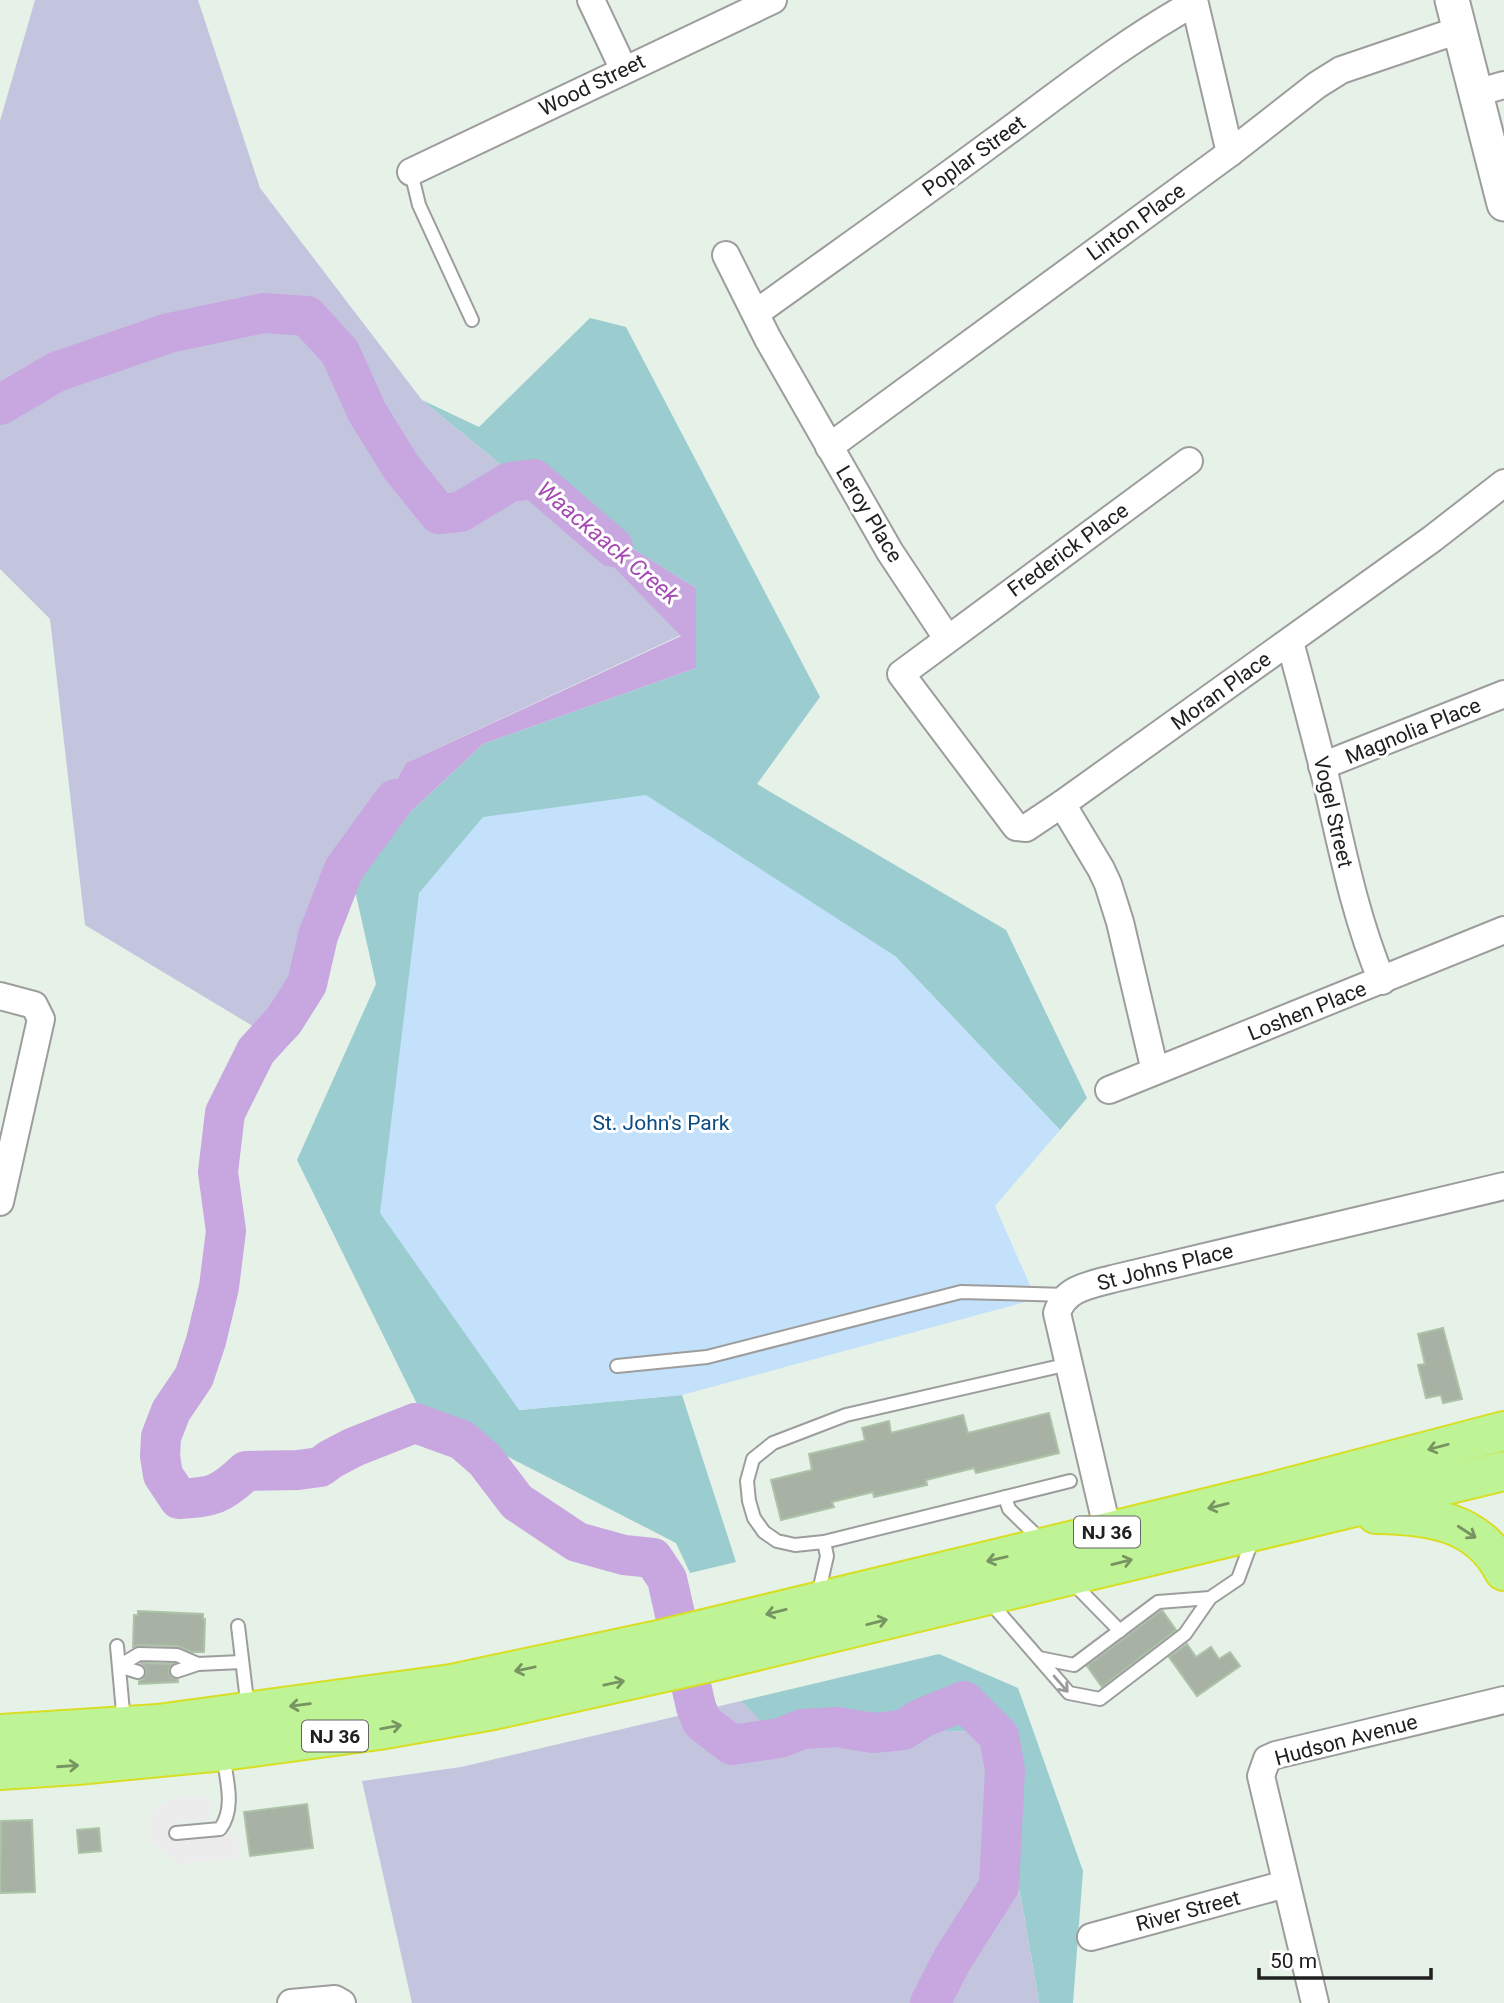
<svg xmlns="http://www.w3.org/2000/svg" width="1504" height="2003" font-family="Roboto,sans-serif">
  <style>
    .forest { fill: #9accd0 }
    .wetland { fill: #c3c5df }
    .park { fill: #c3e1fa }
    .parking { fill: #ececec }
    .water { fill: #c8a6df }
    .lines { fill: none; stroke-linecap: round; stroke-linejoin: round }
    .river { stroke: #c8a6df; stroke-width: 40 }
    .building { fill: #a7b2a5; stroke: #adc3a8; stroke-width: 2 }
    .service-casing { stroke: #9d9d9d; stroke-width: 16 }
    .minor-casing { stroke: #9d9d9d; stroke-width: 30 }
    .tertiary-casing { stroke: #9d9d9d; stroke-width: 37 }
    .trunk-casing { stroke: #d8de24; stroke-width: 42 }
    .service { stroke: #fff; stroke-width: 12 }
    .minor { stroke: #fff; stroke-width: 26 }
    .tertiary { stroke: #fff; stroke-width: 33 }
    .trunk { stroke: #bef396; stroke-width: 38 }
    .oneway { stroke: #779461 }
    .oneway2 { stroke: #9b9b9b }
    .labels { text-anchor: middle; dominant-baseline: central; stroke-width: 6; stroke-linejoin: round; paint-order: stroke }
    .shield { fill: #fff; stroke: #636363; stroke-width: 2 }
    .shield-label { font-size: 19px; font-weight: bold; fill: #202020 }
    .street-label { font-size: 21px; fill: #202020; stroke: #fff }
    .park-label { font-size: 21px; fill: #0a4b82; stroke: #fff }
    .water-label { font-size: 23px; font-style: italic; fill: #a54ab2; stroke: #fff }
  </style>
  <rect width="100%" height="100%" fill="#e6f1e7"/>
  <g class="forest">
    <polygon points="590,318 626,327 820,697 757,784 1006,930 1087,1098 1060,1130 895,956 519,1410 682,1395 736,1562 690,1573 676,1543 421,1412 297,1160 376,984 354,886 389,832 483,744 696,668 696,588 511,473 422,400 479,427"/>
    <polygon points="939,1654 1018,1688 1083,1871 1073,2003 1039,2003 1022,1903 982,1732 764,1725 741,1701"/>
  </g>
  <g class="wetland">
    <polygon points="35,0 198,0 260,188 422,400 511,473 537,490 681,635 406,763 261,1031 85,925 50,619 0,569 0,121"/>
    <polygon points="741,1701 765,1725 982,1732 1022,1903 1039,2003 412,2003 362,1781 461,1767"/>
  </g>
  <polygon class="park" points="646,795 895,956 1060,1130 995,1206 1036,1299 682,1395 519,1410 380,1213 419,893 483,817"/>
  <polygon class="parking" points="208,1795 210,1820 178,1823 179,1840 236,1834 239,1859 178,1864 150,1841 150,1817 156,1809 170,1799"/>
  <polygon class="water" points="537,489 696,588 696,668 483,744 389,832 337,912 312,1008 299,1034 282,1051 265,1045 261,1031 406,763 681,636"/>
  <g class="lines">
    <g class="river">
      <polyline points="0,405 56,372 169,333 264,313 307,316 340,352 367,412 401,467 439,514 460,512 510,482 534,479 613,547"/>
      <path d="M395,799L344,869L318,936L307,984L285,1019L256,1051L225,1113L218,1172L226,1231L219,1287L206,1341L194,1377L171,1411L161,1437L160,1456L163,1475L179,1499C213,1497 221,1495 246,1471L298,1470L320,1467L331,1459L354,1447L415,1423L462,1440L485,1460L517,1502L577,1542L624,1555L653,1558L667,1579L696,1707L702,1722L732,1745L780,1738L802,1729L838,1727L873,1733L903,1730L922,1718L964,1701L999,1736L1005,1770L999,1886L952,1960L930,2003"/>
    </g>
  </g>
  <g class="building">
    <polygon points="1443,1328 1462,1399 1443,1403 1441,1395 1426,1398 1418,1365 1425,1364 1418,1334"/>
    <polygon points="1049,1413 1059,1453 976,1473 974,1468 926,1480 927,1485 874,1497 873,1492 832,1502 834,1507 781,1520 771,1480 812,1470 809,1454 863,1441 865,1440 862,1428 889,1421 891,1433 963,1415 968,1433"/>
    <polygon points="1162,1610 1176,1630 1102,1687 1087,1666"/>
    <polygon points="138,1611 203,1614 203,1619 205,1619 204,1652 192,1652 177,1646 139,1645 133,1647 134,1615 138,1615"/>
    <polygon points="1187,1644 1196,1657 1211,1647 1219,1659 1230,1652 1240,1666 1197,1696 1169,1657"/>
    <polygon points="141,1663 173,1664 169,1669 169,1673 172,1678 178,1680 178,1682 139,1684 139,1681 143,1679 146,1674 146,1669"/>
    <polygon points="307,1804 313,1848 250,1856 244,1812"/>
    <polygon points="32,1820 35,1892 0,1893 1,1821"/>
    <polygon points="99,1828 101,1851 79,1853 77,1830"/>
  </g>
  <g class="lines">
    <defs>
      <g id="service">
        <polyline points="411,172 419,205 472,320"/>
        <polyline points="1069,1364 846,1415 773,1443 753,1459 747,1481 749,1501 754,1518 764,1532 777,1541 795,1545 824,1542 1070,1481"/>
        <polyline points="617,1366 707,1357 961,1292 1067,1295"/>
        <polyline points="1005,1497 1009,1509 1042,1541"/>
        <polyline points="1071,1581 1120,1631"/>
        <polyline points="818,1595 827,1556 824,1542"/>
        <polyline points="989,1601 1069,1693 1100,1699 1185,1634 1210,1598 1238,1579 1253,1538"/>
        <polyline points="238,1626 248,1709"/>
        <polyline points="117,1646 124,1723"/>
        <polyline points="1039,1658 1074,1665 1158,1602 1210,1598"/>
        <polyline points="119,1666 139,1654 177,1655 198,1664"/>
        <polyline points="119,1666 138,1672"/>
        <polyline points="177,1671 198,1664 241,1662"/>
        <path d="M176,1833L220,1829C236,1808 226,1778 223,1755"/>
      </g>
      <g id="minor">
        <polyline points="591,0 624,70"/>
        <polyline points="1194,0 1230,153"/>
        <polyline points="1476,93 1504,85"/>
        <polyline points="411,172 773,0"/>
        <polyline points="726,255 768,339 890,552 947,638"/>
        <path d="M756,313C835,256 915,200 993,142C1059,94 1123,42 1194,3"/>
        <polyline points="829,447 1230,153 1317,85 1341,70 1459,30"/>
        <polyline points="1189,461 901,674 1016,827 1026,828 1062,804 1432,539 1504,483"/>
        <path d="M1290,642C1303,690 1316,739 1328,788C1343,854 1356,919 1382,981"/>
        <polyline points="1322,766 1504,694"/>
        <polyline points="1062,804 1101,869 1108,884 1120,922 1155,1071"/>
        <polyline points="0,996 34,1005 41,1019 0,1202"/>
        <polyline points="1109,1090 1504,930"/>
        <path d="M1108,1532L1057,1313C1065,1288 1090,1285 1112,1279L1504,1186"/>
        <polyline points="1091,1937 1286,1884"/>
        <polyline points="291,2003 335,1999 342,2003"/>
        <polyline points="1315,2003 1261,1776 1267,1759 1276,1755 1504,1700"/>
      </g>
      <polyline id="tertiary" points="1452,0 1504,204"/>
      <g id="trunk">
        <path d="M1376,1514C1427,1515 1478,1520 1504,1571"/>
        <polyline points="0,1734 158,1724 451,1684 663,1639 1108,1532 1268,1493 1504,1431"/>
        <polyline points="0,1770 77,1765 223,1751 379,1730 493,1710 706,1663 1504,1471"/>
      </g>
    </defs>
    <use href="#service" class="service-casing"/>
    <use href="#minor" class="minor-casing"/>
    <use href="#tertiary" class="tertiary-casing"/>
    <use href="#trunk" class="trunk-casing"/>
    <use href="#service" class="service"/>
    <use href="#minor" class="minor"/>
    <use href="#tertiary" class="tertiary"/>
    <use href="#trunk" class="trunk"/>
  </g>
  <defs><path id="oneway-shaft" d="M-6 0H5M1.5-3L5.5 0L1.5 3" fill="none" stroke-width="1.6" stroke-linecap="round" stroke-linejoin="round" transform="scale(1.75)"/></defs>
  <g class="oneway">
    <use href="#oneway-shaft" transform="translate(1438 1447) rotate(165)"/>
    <use href="#oneway-shaft" transform="translate(1218 1506) rotate(166)"/>
    <use href="#oneway-shaft" transform="translate(1467 1532) rotate(33)"/>
    <use href="#oneway-shaft" transform="translate(997 1559) rotate(167)"/>
    <use href="#oneway-shaft" transform="translate(1122 1562) rotate(-14)"/>
    <use href="#oneway-shaft" transform="translate(776 1612) rotate(166)"/>
    <use href="#oneway-shaft" transform="translate(877 1622) rotate(-14)"/>
    <use href="#oneway-shaft" transform="translate(525 1669) rotate(168)"/>
    <use href="#oneway-shaft" transform="translate(614 1683) rotate(-12)"/>
    <use href="#oneway-shaft" transform="translate(300 1705) rotate(173)"/>
    <use href="#oneway-shaft" transform="translate(391 1727) rotate(-10)"/>
    <use href="#oneway-shaft" transform="translate(68 1766) rotate(-4)"/>
  </g>
  <use class="oneway2" href="#oneway-shaft" transform="translate(1061 1684) rotate(49)"/>
  <g class="labels">
    <g class="shield">
      <rect x="1074" y="1516.5" width="66" height="31" rx="5"/>
      <rect x="302" y="1720.5" width="66" height="31" rx="5"/>
    </g>
    <g class="shield-label">
      <text x="1107" y="1532">NJ 36</text>
      <text x="335" y="1736">NJ 36</text>
    </g>
    <g class="street-label">
      <text transform="translate(592 85) rotate(-26)">Wood Street</text>
      <text transform="translate(974 156) rotate(-36)">Poplar Street</text>
      <text transform="translate(1136 222) rotate(-36)">Linton Place</text>
      <text transform="translate(869 514) rotate(59)">Leroy Place</text>
      <text transform="translate(1068 550) rotate(-36)">Frederick Place</text>
      <text transform="translate(1221 691) rotate(-36)">Moran Place</text>
      <text transform="translate(1413 731) rotate(-22)">Magnolia Place</text>
      <text transform="translate(1333 812) rotate(77)">Vogel Street</text>
      <text transform="translate(1307 1011) rotate(-22)">Loshen Place</text>
      <text transform="translate(1165 1267) rotate(-14)">St Johns Place</text>
      <text transform="translate(1346 1740) rotate(-15)">Hudson Avenue</text>
      <text transform="translate(1188 1911) rotate(-15)">River Street</text>
    </g>
    <g class="park-label">
      <text x="661" y="1123">St. John's Park</text>
    </g>
    <g class="water-label">
      <text transform="translate(608 543) rotate(40)">Waackaack Creek</text>
    </g>
  </g>
  <path d="M1259 1968v10h172v-10" fill="none" stroke="#202020" stroke-width="3.5"/>
  <text x="1270" y="1968" font-size="21" fill="#202020" stroke="#ffffff" stroke-width="5" paint-order="stroke">50 m</text>
</svg>
